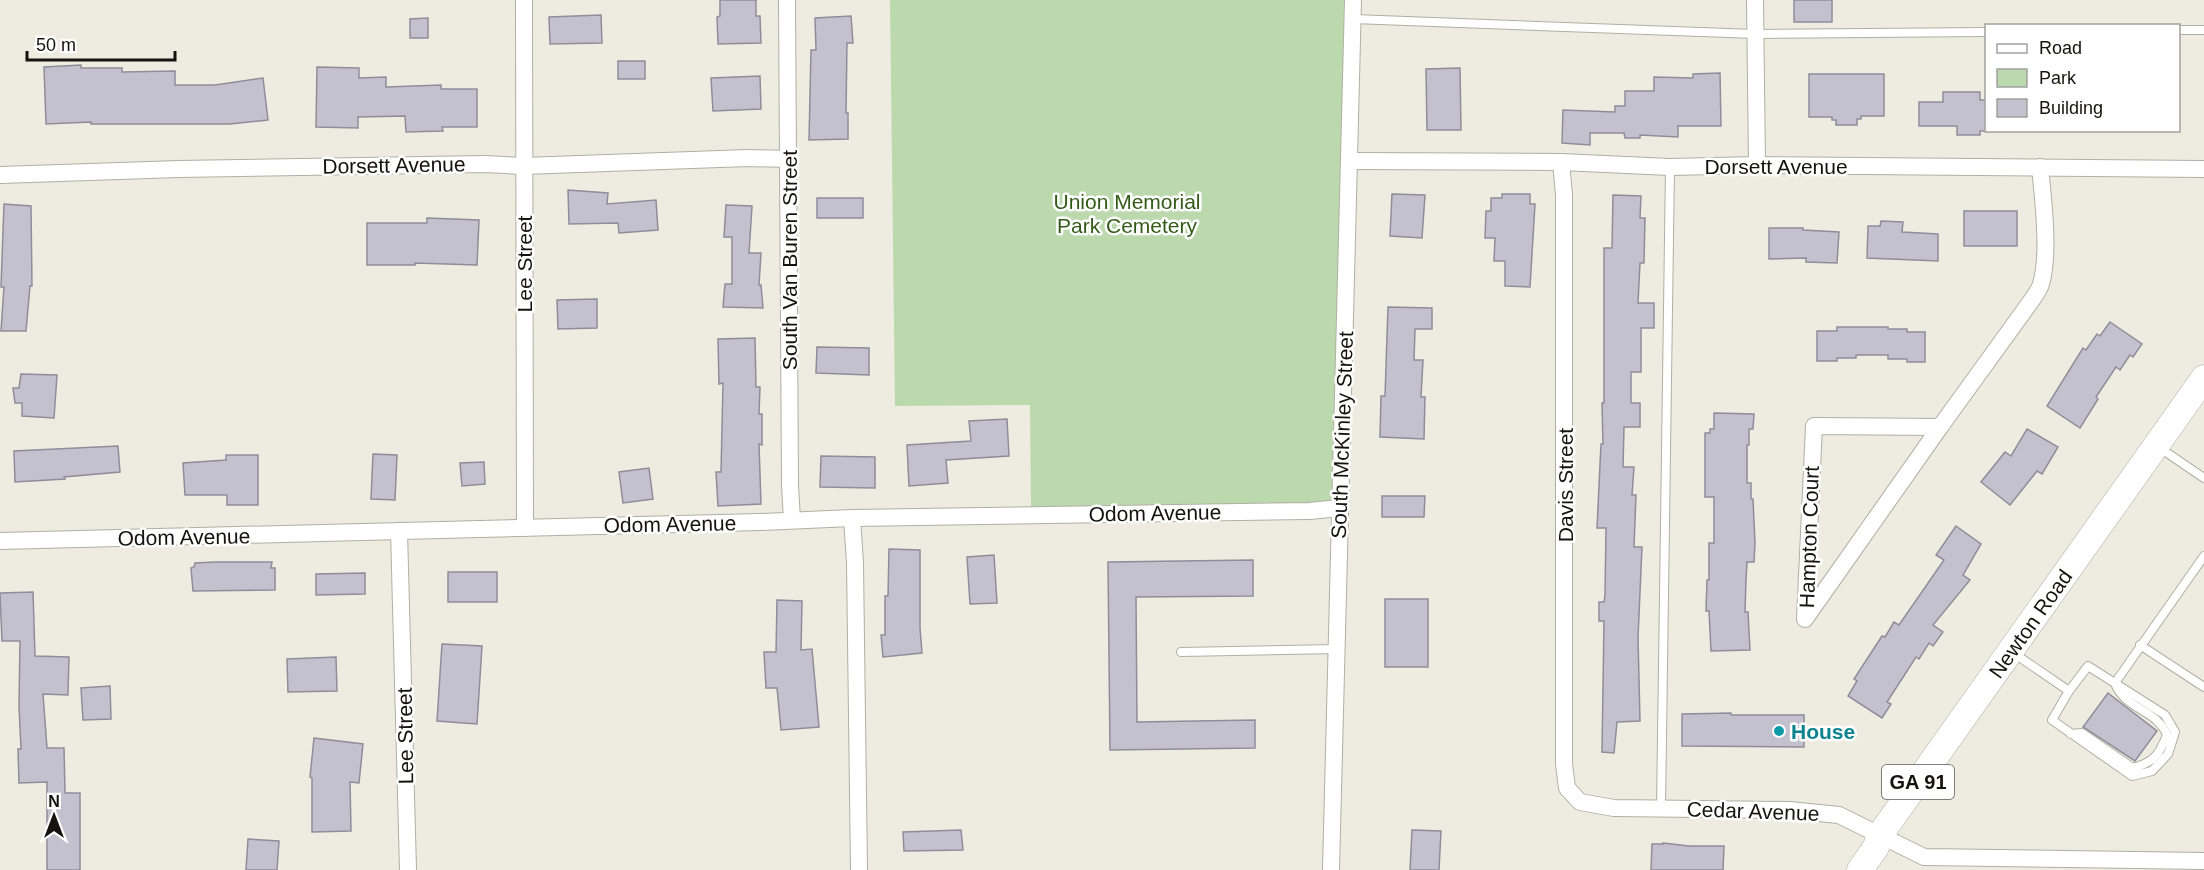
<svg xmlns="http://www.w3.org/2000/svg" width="2204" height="870" font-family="Arial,sans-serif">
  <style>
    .green { fill: #bcd9ad }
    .building { fill: #c2c1cd; stroke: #8e8d99; stroke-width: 1.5 }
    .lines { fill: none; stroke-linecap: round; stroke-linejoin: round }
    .lane-casing { stroke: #b1afa3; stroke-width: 10 }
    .street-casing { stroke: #b1afa3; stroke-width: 18 }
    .primary-casing { stroke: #b1afa3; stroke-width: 27 }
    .lane { stroke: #fff; stroke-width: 8 }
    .street { stroke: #fff; stroke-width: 16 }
    .primary { stroke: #fff; stroke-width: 26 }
    .culture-dot { fill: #0f9aa8; stroke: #fff; stroke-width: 2 }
    .labels { text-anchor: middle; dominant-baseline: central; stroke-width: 5; stroke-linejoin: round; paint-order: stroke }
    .shield { fill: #fff; stroke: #5a5a57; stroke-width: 1.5 }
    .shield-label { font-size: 20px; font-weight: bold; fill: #14130f }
    .street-label { font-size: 21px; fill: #14130f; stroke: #fff }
    .park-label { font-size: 21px; fill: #335b17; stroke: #fff }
    .culture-label { font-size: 21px; font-weight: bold; fill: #0d838f; stroke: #fff; text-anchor: start }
  </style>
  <rect width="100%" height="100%" fill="#eeece0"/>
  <polygon class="green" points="890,0 1346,0 1334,503 1031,508 1030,405 895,406"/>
  <g class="building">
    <polygon points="720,0 756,0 756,16 760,16 761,43 718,44 717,17 720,16"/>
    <rect x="1794" y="0" width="38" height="22"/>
    <polygon points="601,15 602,43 550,44 549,17"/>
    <polygon points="851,16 853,43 847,43 846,113 848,113 848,139 809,140 811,50 816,50 815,18"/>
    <polygon points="428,18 428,38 410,38 410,19"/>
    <rect x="618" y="61" width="27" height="18"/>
    <polygon points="81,65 81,68 122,68 122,72 175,71 175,85 215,85 263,78 268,120 230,124 91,124 91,122 46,124 44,67"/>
    <polygon points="317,67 359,68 359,78 386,77 386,87 441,85 441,89 477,89 477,127 442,127 443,131 406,132 405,116 358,117 358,128 316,127"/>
    <polygon points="1460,68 1461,130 1427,130 1426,69"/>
    <polygon points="1720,73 1721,126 1678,126 1678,137 1640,135 1640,138 1625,138 1624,133 1590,133 1590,145 1562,143 1563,110 1615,112 1615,106 1625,106 1625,91 1654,91 1654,77 1693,78 1693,74"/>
    <polygon points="1809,74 1884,74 1884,116 1861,116 1861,119 1857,119 1857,125 1836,125 1836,120 1832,120 1832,117 1809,117"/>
    <polygon points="760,76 761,109 713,111 711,78"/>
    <polygon points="1943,92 1980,92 1980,100 1986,100 1986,131 1980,131 1980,135 1957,135 1957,126 1919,126 1919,102 1943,102"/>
    <polygon points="568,190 608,193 607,204 656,200 658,230 619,233 618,223 569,224"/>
    <polygon points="1392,194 1425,195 1422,238 1390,236"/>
    <polygon points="1502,194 1530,194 1530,204 1535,204 1530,287 1505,286 1505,261 1494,261 1495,238 1485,238 1486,211 1491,211 1491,198 1502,198"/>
    <polygon points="1613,195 1641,196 1640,218 1645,218 1644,263 1640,263 1638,303 1654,303 1654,328 1641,328 1641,372 1631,372 1631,403 1640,403 1640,427 1624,427 1623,467 1634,467 1632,495 1636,495 1634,547 1642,547 1638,638 1640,721 1617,722 1614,753 1602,752 1604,621 1599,621 1599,602 1604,602 1605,595 1606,528 1597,528 1601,444 1603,444 1602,403 1604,403 1604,248 1612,248"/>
    <rect x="817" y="198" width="46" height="20"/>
    <polygon points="4,204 31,206 32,286 30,286 26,331 1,331 4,287 1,287"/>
    <polygon points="726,205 752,206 749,253 761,253 759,285 761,285 763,308 723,307 725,284 732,284 732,237 724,237"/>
    <rect x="1964" y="211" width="53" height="35"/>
    <polygon points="427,218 479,220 477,265 415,263 415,265 367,265 367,223 427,223"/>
    <polygon points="1881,221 1903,222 1902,232 1938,234 1938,261 1867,258 1868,226 1880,226"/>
    <polygon points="1769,228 1803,228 1803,230 1839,232 1837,263 1806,262 1806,258 1769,259"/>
    <polygon points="597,299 597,328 558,329 557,300"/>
    <polygon points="1388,307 1432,308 1432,329 1415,329 1414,360 1423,360 1421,397 1425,397 1424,439 1380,437 1381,396 1385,396"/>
    <polygon points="2110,322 2142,344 2133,357 2130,355 2120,370 2116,367 2096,397 2098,399 2080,428 2047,406 2083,348 2086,350 2097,334 2100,336"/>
    <polygon points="1837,327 1888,327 1888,329 1907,329 1907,332 1925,332 1925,362 1907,362 1907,359 1888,359 1888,355 1856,355 1856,358 1837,358 1837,361 1817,361 1817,331 1837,331"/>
    <polygon points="755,338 756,387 760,387 759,414 762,414 762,445 759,444 761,504 718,506 716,472 721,472 723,383 719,384 718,339"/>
    <polygon points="817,347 869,348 869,375 816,373"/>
    <polygon points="21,374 57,375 54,418 22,416 22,403 15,403 13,388 19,388"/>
    <polygon points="1714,413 1754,414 1753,429 1749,429 1749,445 1747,445 1747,483 1751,483 1751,499 1753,499 1755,543 1754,562 1747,562 1746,580 1745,612 1748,612 1750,650 1711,651 1709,611 1706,611 1707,580 1709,580 1709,543 1714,543 1714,497 1705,497 1705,433 1710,433 1710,429 1714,429"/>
    <polygon points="1007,419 1009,456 946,460 948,483 909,486 907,445 971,441 969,421"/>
    <polygon points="2027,429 2058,447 2042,474 2037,471 2010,505 1981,482 2005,452 2011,456"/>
    <polygon points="118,446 120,472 64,477 65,479 15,482 14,451"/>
    <polygon points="373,454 397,455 395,500 371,499"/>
    <polygon points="226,455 258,455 258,505 227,505 227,495 185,495 183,463 226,460"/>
    <polygon points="821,456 875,457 875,488 820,487"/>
    <polygon points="484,462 485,484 462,486 460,463"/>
    <polygon points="649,468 653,499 623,503 619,472"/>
    <polygon points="1382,496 1425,496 1424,517 1382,517"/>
    <polygon points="1956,526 1981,544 1963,575 1970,580 1933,625 1943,632 1933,646 1929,643 1919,659 1916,657 1887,702 1891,704 1882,718 1848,696 1857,681 1854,679 1882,636 1885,637 1894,622 1899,625 1944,560 1936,555"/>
    <polygon points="889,549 920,550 920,628 922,653 883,657 881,635 885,635 885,596 888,596"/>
    <polygon points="994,555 997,603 970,604 967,557"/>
    <polygon points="1253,560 1253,596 1136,597 1137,722 1255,720 1255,748 1110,750 1108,562"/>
    <polygon points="216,562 272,562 271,568 275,568 275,590 193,591 191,568 194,567 195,563"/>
    <rect x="448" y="572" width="49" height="30"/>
    <polygon points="365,573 365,594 316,595 316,574"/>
    <polygon points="33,592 35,656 69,657 68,695 43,694 47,748 64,748 65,793 80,793 80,870 47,870 47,782 19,783 18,749 21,749 19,706 20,641 2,641 0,593"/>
    <rect x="1385" y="599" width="43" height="68"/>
    <polygon points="777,600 802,601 801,650 812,649 819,727 781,730 777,688 766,688 764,652 776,652"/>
    <polygon points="442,644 482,646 477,724 437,721"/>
    <polygon points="336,657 337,691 288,692 287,659"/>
    <polygon points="110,686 111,719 83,720 81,688"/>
    <polygon points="2108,693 2157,731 2135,761 2083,727"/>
    <polygon points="1731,713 1731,715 1804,715 1804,747 1682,746 1682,714"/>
    <polygon points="314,738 363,744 359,783 350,782 351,831 312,832 312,778 310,777"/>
    <polygon points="961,830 963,850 904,851 903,832"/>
    <polygon points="1412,830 1441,831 1439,870 1410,870"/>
    <polygon points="248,839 279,841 277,870 246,870"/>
    <polygon points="1663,843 1689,846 1724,846 1723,870 1651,870 1652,844 1663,844"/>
  </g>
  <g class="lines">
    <defs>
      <g id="lane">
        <polyline points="1353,19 1755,34 1986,32"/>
        <polyline points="2178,30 2204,30"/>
        <polyline points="2160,448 2204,478"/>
        <polyline points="2140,645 2204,687"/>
        <polyline points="1181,652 1336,649"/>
        <polyline points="2012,652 2069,691"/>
        <polygon points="2088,666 2165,715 2175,732 2168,754 2152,771 2132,776 2052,720 2069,691"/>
        <path d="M2071,734L2082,733L2133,768C2154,762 2159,755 2167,735C2158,710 2124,709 2115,683L2204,556"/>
        <polyline points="1661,808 1670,167"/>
      </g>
      <g id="street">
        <polyline points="524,0 525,528"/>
        <polyline points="787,0 790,485 792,520"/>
        <polyline points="1755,0 1757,165"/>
        <polyline points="1349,161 1561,162 1670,167 1757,165 2204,169"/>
        <polyline points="1561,162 1564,195 1564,764 1567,788 1580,802 1614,808 1789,810 1839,815 1924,857 2204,861"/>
        <polyline points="0,175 179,169 485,164 523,166 748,158 788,159"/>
        <polygon points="1814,426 1940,427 1805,619"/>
        <path d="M1940,427L2029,304C2033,298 2039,291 2041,284C2050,254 2043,198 2040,167"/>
        <polyline points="852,518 855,563 859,870"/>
        <polyline points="399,531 408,870"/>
        <polyline points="0,541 760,522 852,518 1310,511 1339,508"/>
        <polyline points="1331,870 1353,0"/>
      </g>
      <g id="primary">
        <path id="s1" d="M1860,870L1876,847L1880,835L2204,378"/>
      </g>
    </defs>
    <use href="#lane" class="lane-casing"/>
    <use href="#street" class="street-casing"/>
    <use href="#primary" class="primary-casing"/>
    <use href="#lane" class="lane"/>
    <use href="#street" class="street"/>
    <use href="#primary" class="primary"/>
  </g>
  <circle class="culture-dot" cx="1779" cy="731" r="6"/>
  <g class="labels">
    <rect class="shield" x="1882" y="765" width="72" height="34" rx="4.5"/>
    <g class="shield-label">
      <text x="1918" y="782">GA 91</text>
    </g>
    <g class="street-label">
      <text transform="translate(394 165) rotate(-1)">Dorsett Avenue</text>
      <text x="1776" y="166">Dorsett Avenue</text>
      <text transform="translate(789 260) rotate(-90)">South Van Buren Street</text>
      <text transform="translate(524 264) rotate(-90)">Lee Street</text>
      <text transform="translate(1342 435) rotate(-88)">South McKinley Street</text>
      <text transform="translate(1565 485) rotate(-90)">Davis Street</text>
      <text transform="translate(1155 513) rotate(-1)">Odom Avenue</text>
      <text transform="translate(670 524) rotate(-1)">Odom Avenue</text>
      <text transform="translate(184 537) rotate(-1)">Odom Avenue</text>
      <text transform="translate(1809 537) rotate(-88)">Hampton Court</text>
      <text stroke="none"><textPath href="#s1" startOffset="300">Newton Road</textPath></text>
      <text transform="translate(405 736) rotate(-91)">Lee Street</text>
      <text transform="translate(1753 811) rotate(2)">Cedar Avenue</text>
    </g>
    <g class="park-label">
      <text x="1127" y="201">Union Memorial<tspan x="1127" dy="24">Park Cemetery</tspan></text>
    </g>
    <g class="culture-label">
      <text x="1791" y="731">House</text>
    </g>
  </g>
  <rect x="1985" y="24" width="195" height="108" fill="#ffffff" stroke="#a1a19f" stroke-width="1.5"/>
  <rect x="1997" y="44" width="30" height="9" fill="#ffffff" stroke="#a1a19f" stroke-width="1.5"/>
  <text x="2039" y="54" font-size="18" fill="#14130f">Road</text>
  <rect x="1997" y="69" width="30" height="18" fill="#bcd9ad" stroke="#a1a19f" stroke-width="1.5"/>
  <text x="2039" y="84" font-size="18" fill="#14130f">Park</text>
  <rect x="1997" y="99" width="30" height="18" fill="#c2c1cd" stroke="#a1a19f" stroke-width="1.5"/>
  <text x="2039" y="114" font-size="18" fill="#14130f">Building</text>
  <g transform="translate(54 816)" stroke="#ffffff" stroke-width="4.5" paint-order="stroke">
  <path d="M0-4.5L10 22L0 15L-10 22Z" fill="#14130f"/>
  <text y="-9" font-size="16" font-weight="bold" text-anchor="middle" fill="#14130f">N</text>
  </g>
  <path d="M27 51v9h148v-9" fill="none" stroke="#14130f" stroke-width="3"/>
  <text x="36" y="51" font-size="18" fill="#14130f" stroke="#ffffff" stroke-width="4.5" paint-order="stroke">50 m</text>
</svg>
